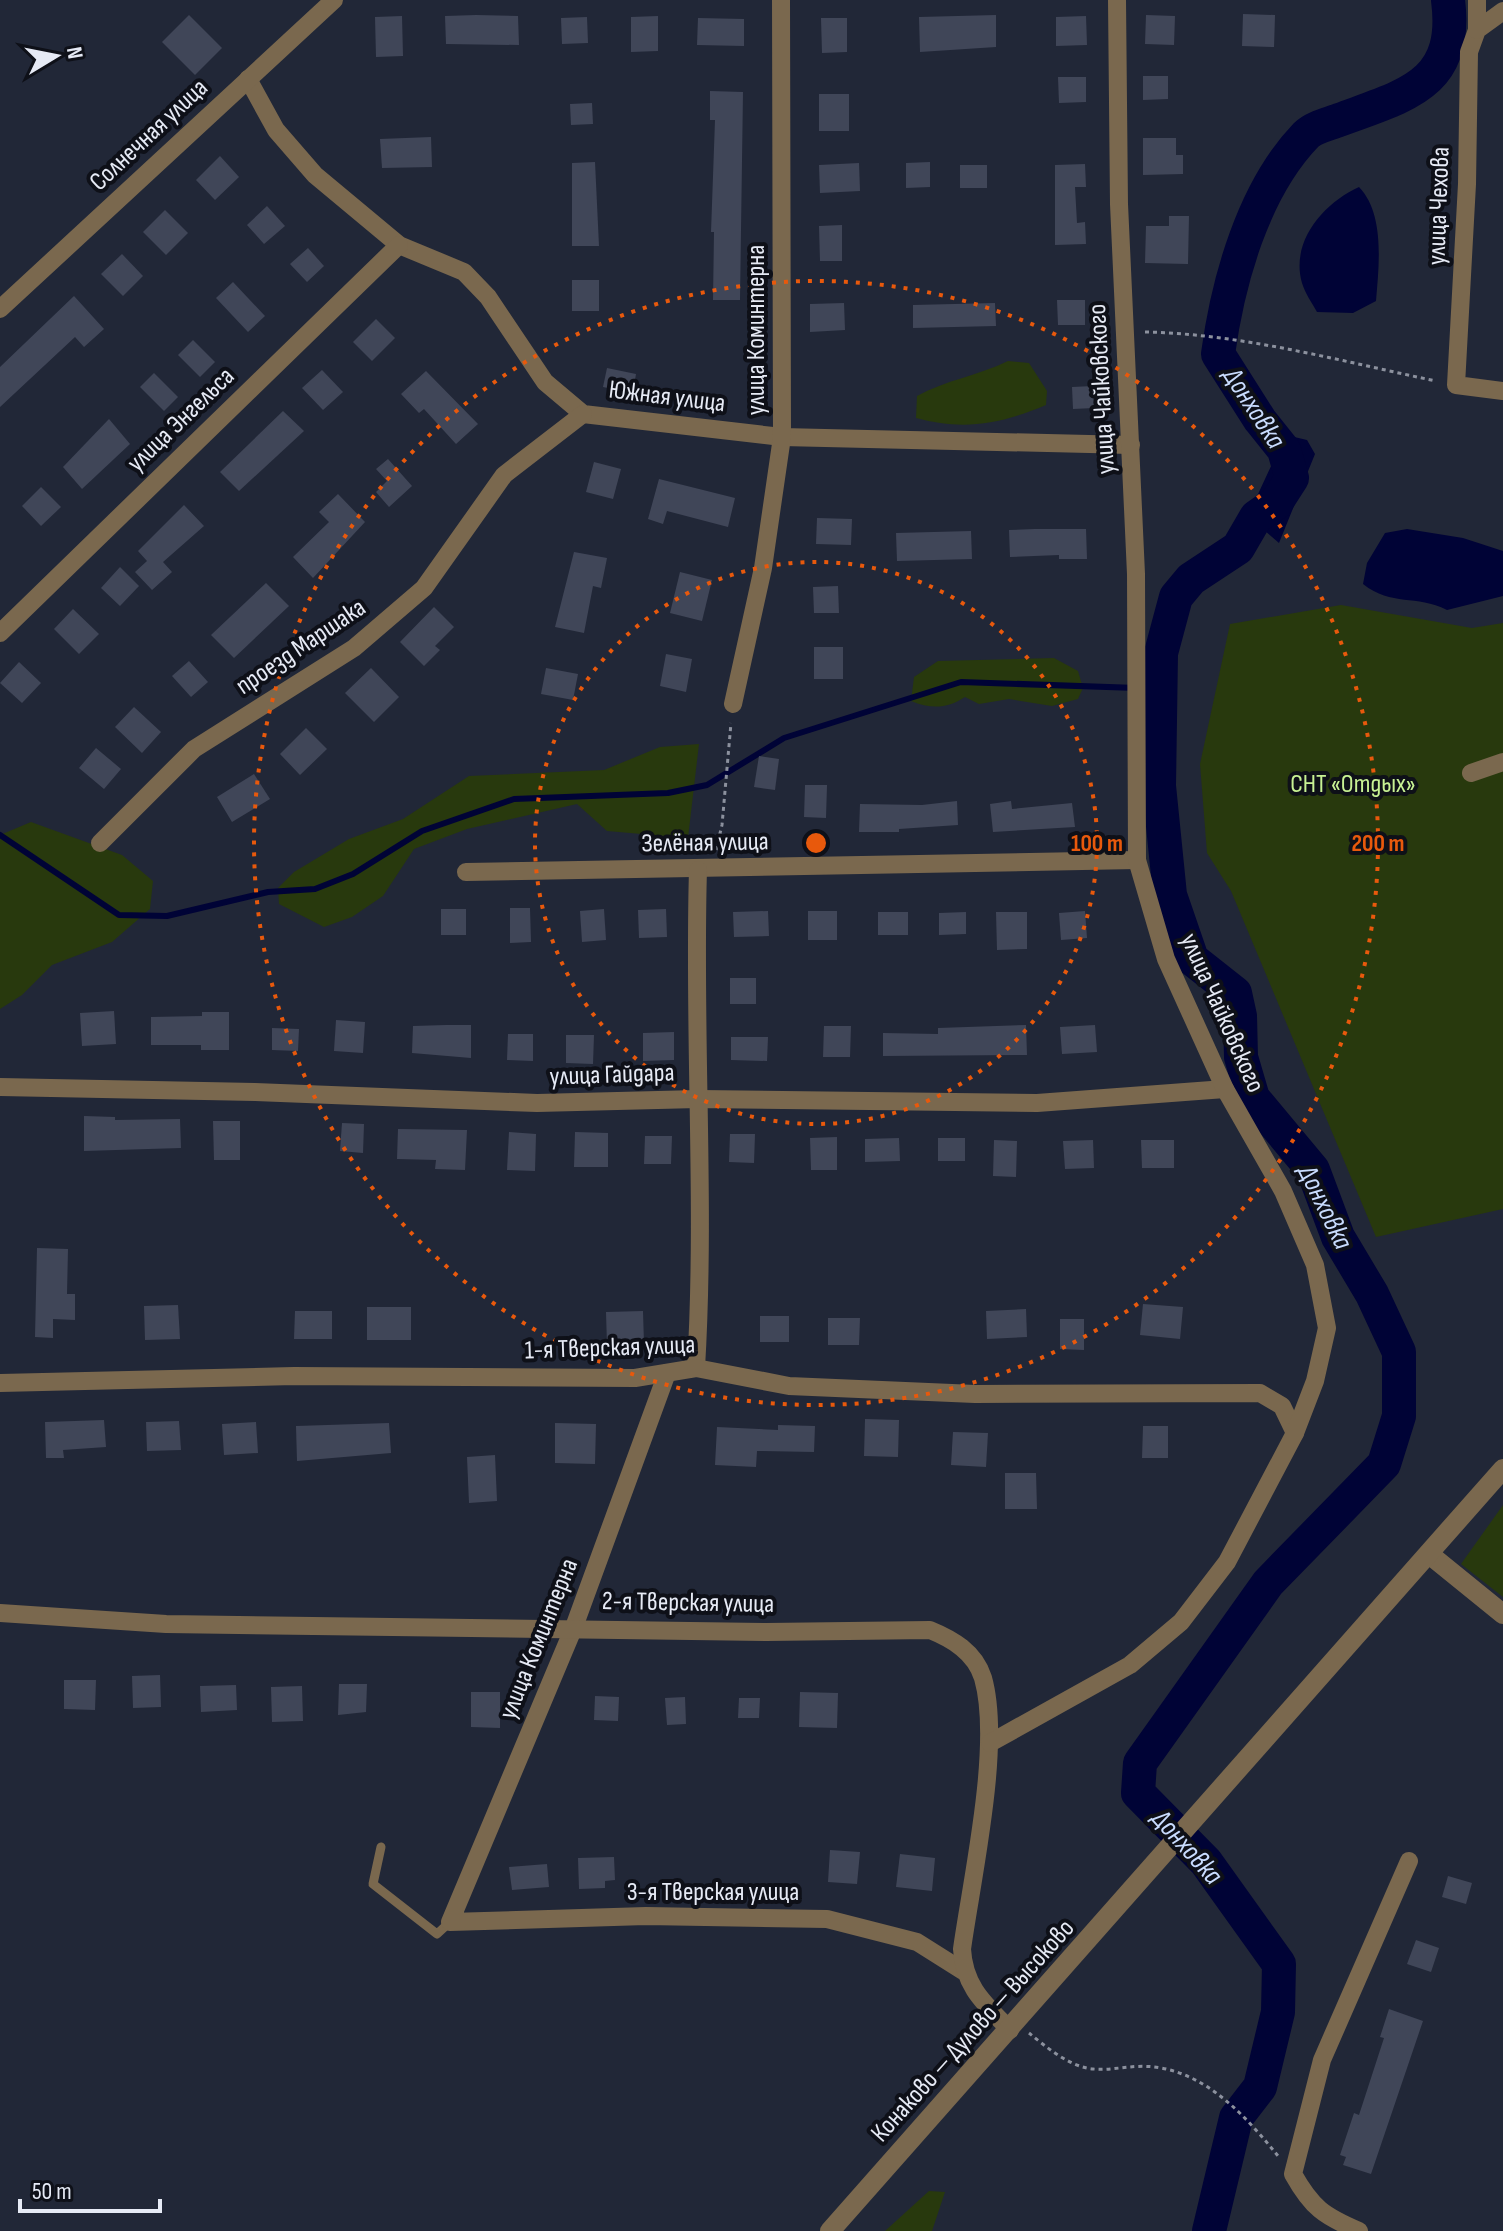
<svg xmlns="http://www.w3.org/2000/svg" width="1503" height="2231" font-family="'Sofia Sans Condensed',sans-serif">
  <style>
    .green { fill: #28390d }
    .water { fill: #000336 }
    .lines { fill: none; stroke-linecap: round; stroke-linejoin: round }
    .stream { stroke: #000336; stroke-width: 6 }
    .river { stroke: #000336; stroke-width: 34 }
    .building { fill: #404658 }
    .path { stroke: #8c919e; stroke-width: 3; stroke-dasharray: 4 4; stroke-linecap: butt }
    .service { stroke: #7a684e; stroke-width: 9 }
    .minor { stroke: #7a684e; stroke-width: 18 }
    .tertiary { stroke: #7a684e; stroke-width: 20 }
    .ring { fill: none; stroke: #e8590c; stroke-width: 4; stroke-dasharray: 4 8 }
    .labels { text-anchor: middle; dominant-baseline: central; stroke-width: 8; stroke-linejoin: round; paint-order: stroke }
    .street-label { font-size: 26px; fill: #e6eaf5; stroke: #0e1018 }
    .park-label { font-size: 26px; fill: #c8f294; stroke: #0e1018 }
    .water-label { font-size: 28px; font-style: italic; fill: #c9dcfe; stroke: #0e1018 }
    .centre { fill: #e8590c; stroke: #0e1018; stroke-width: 4 }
    .ring-label { font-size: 24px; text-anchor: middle; font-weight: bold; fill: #e8590c; stroke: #0e1018; stroke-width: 8; stroke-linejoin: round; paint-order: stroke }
  </style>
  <rect width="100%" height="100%" fill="#212737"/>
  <g class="green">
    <path d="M1008,361L1029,363L1047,391L1046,405C1001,424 964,431 916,418L917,396C946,380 977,376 1008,361Z"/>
    <polygon points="1341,605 1472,628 1503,623 1503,1209 1376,1237 1231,891 1207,853 1200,764 1230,624"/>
    <path d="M1054,658L1078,671L1083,688L1078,699L1052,706L1009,699L979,704L965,697C947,709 931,709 911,701L914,677L938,661Z"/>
    <polygon points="699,744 688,838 607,831 577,804 467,829 414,849 383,896 352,917 324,927 279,904 278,888 294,872 349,839 403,819 469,776 604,770 660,747"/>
    <polygon points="31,822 122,855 153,881 150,909 112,942 52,965 22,995 0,1009 0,835"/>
    <polygon points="1503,1505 1503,1597 1461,1564"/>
    <polygon points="929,2191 945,2192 932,2231 885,2231"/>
  </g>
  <g class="water">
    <path d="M1359,187C1385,214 1379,265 1376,301L1353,313L1317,312C1312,303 1305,293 1302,283C1290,241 1324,203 1359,187Z"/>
    <polygon points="1269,431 1307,440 1315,454 1279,543 1264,530 1247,533 1245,522 1272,464"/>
    <path d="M1407,529L1463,538L1503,551V596L1447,610C1416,594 1392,607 1363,584L1367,563L1385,533Z"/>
  </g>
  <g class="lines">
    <polyline class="stream" points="0,835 119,915 167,916 268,892 315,889 353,874 422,831 514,799 668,793 707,785 784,738 961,682 1137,688 1150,682 1161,653"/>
    <path class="river" d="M1209,2231L1236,2118L1260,2087L1278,2012L1279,1964L1206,1862L1138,1793L1140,1763L1268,1583L1384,1464L1399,1416V1352L1372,1294L1338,1237L1313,1170L1253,1098L1241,1057L1240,1016L1235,993L1192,959L1170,895L1159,786L1161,653L1176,597L1191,579L1238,548L1256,517L1276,503L1292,478L1284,450L1260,420L1218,354C1228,281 1253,190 1306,135C1314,127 1329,124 1339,120C1406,95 1459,85 1448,0"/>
  </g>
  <g class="building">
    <polygon points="1243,14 1275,15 1274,47 1242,46"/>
    <polygon points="189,15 222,48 195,75 162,42"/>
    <polygon points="476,15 518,16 519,45 446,44 445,16"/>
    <polygon points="996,15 996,47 920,52 919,17"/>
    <polygon points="1146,15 1175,16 1174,45 1145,44"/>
    <polygon points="402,16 403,56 376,57 375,17"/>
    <polygon points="658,16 658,51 631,52 631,17"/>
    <polygon points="1086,16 1087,45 1056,46 1056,17"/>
    <polygon points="587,17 588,43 562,44 561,18"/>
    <polygon points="698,18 744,19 744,46 697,45"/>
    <polygon points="821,18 847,18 847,52 822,53"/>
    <polygon points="1143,76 1168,76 1168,99 1143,100"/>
    <polygon points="1058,77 1086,77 1086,102 1059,103"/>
    <polygon points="710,91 743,92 740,300 713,300 714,232 711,232 715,120 710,120"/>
    <rect x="819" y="94" width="30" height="37"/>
    <polygon points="592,103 593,124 571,125 570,104"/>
    <polygon points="431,137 432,167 382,168 380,139"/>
    <polygon points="1143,138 1176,138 1176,155 1183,155 1183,174 1143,175"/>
    <polygon points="220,156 239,177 215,200 196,180"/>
    <polygon points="595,162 599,246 572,246 572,163"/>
    <polygon points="930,162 930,187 906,188 906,163"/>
    <polygon points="859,163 860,191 820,193 819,165"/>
    <polygon points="1085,164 1086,187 1075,187 1077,223 1085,222 1086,244 1055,245 1055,165"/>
    <rect x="960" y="165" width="27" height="23"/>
    <polygon points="267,206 285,226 264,244 247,225"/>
    <polygon points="165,210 188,233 166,255 143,232"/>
    <polygon points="1169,216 1189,216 1188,264 1145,263 1146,226 1169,226"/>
    <polygon points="842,225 842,261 820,261 819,226"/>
    <polygon points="308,248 324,266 307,282 290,264"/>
    <polygon points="122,254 143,276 123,296 101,274"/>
    <rect x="572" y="280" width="27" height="31"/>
    <polygon points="233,282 265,316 248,332 216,298"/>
    <polygon points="74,296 104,329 84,347 75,337 0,407 0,367"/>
    <polygon points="1057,300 1085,300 1085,325 1058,325"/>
    <polygon points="844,303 845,330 810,332 810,304"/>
    <polygon points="995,303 996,326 913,328 913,305"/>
    <polygon points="376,319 395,338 372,361 353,342"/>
    <polygon points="193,340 215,362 200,377 178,355"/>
    <polygon points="607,368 636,374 633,393 603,387"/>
    <polygon points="322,370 343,392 323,410 302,388"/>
    <polygon points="426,371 478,424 456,444 424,409 419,413 401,394"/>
    <polygon points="154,373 178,397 164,411 140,387"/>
    <polygon points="1093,386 1094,408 1073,409 1072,387"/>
    <polygon points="283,411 304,431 239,491 220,472"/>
    <polygon points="109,419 130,444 82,489 63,467"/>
    <polygon points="388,459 412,486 389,507 376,492 387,481 376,469"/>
    <polygon points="594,462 621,469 613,499 586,492"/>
    <polygon points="659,479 735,498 728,527 667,511 663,524 648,519"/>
    <polygon points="41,487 61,507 41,526 22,506"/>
    <polygon points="338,494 365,522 313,578 293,557 329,522 319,512"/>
    <polygon points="184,505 204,526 163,562 172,572 152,590 135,572 147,561 138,551"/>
    <polygon points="817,518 852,519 851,545 816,544"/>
    <polygon points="1035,529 1086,529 1087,559 1059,559 1059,555 1010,557 1009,530"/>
    <polygon points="971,531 972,559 897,561 896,533"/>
    <polygon points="574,552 607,558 601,588 593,586 584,633 555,627"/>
    <polygon points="120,567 139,586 120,606 101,588"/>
    <polygon points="680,572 712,580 702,621 670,613"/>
    <polygon points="266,583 289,606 234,658 211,635"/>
    <polygon points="838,586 839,613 814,613 813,587"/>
    <polygon points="434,607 454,627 435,646 440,650 424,666 400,642"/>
    <polygon points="73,609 99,634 79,654 54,629"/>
    <rect x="814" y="647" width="29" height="32"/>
    <polygon points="666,654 692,659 686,692 660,686"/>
    <polygon points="189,661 208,682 191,697 172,676"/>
    <polygon points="19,662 41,683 22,703 0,683"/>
    <polygon points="371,668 399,697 374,722 345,693"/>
    <polygon points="546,668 578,674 573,700 541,694"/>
    <polygon points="134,707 161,732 142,753 115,727"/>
    <polygon points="306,728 327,749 300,775 280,754"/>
    <polygon points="96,748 121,769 104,789 79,768"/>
    <polygon points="759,756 779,759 775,790 754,787"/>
    <polygon points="254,774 270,799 232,822 217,797"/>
    <polygon points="805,785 827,785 826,818 804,817"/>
    <polygon points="957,801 958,825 899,829 899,832 859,832 860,804 922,805"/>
    <polygon points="1011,801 1012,809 1072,803 1075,827 993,832 990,804"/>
    <polygon points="510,908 530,908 531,942 510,943"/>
    <rect x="441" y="909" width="25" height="26"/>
    <polygon points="604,909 606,940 582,942 580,911"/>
    <polygon points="666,909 667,937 639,938 638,910"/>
    <polygon points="768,911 769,936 734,937 733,912"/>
    <rect x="808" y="911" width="29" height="29"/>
    <polygon points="1085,911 1087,938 1061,940 1059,913"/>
    <rect x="878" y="912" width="30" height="23"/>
    <polygon points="966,912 966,934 939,935 939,913"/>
    <polygon points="996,912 1027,912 1027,949 997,950"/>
    <rect x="730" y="978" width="26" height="26"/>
    <polygon points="114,1011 116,1044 82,1046 80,1013"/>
    <polygon points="202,1012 229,1012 229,1050 201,1050 201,1045 151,1045 151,1017 202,1016"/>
    <polygon points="336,1020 365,1022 363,1053 334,1051"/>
    <polygon points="446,1025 471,1025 471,1058 412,1053 413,1026"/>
    <polygon points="1026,1025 1027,1055 883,1056 883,1033 938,1034 938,1028"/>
    <polygon points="1095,1025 1097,1052 1062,1054 1060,1027"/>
    <polygon points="824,1026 851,1026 850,1057 823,1057"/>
    <polygon points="272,1028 299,1029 298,1051 272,1050"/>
    <polygon points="674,1032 674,1060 643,1061 643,1033"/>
    <polygon points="508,1034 533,1034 533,1061 507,1060"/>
    <polygon points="566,1035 594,1035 593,1064 566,1063"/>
    <polygon points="731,1037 768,1037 767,1061 731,1060"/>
    <polygon points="84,1116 115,1117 115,1120 180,1119 181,1148 84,1151"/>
    <polygon points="213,1121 240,1121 240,1160 214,1160"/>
    <polygon points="342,1123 364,1124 363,1153 340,1151"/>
    <polygon points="398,1129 467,1130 465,1170 435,1169 436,1160 397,1159"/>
    <polygon points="509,1132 536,1134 535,1171 507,1170"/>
    <polygon points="575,1132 608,1133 608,1167 574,1167"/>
    <polygon points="730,1134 755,1134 754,1163 729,1162"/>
    <polygon points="645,1136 672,1136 671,1164 644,1164"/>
    <polygon points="837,1137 837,1170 811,1170 810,1138"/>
    <polygon points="899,1138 900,1161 865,1162 865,1139"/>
    <rect x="938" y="1138" width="27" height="23"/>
    <polygon points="994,1140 1017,1141 1016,1177 993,1176"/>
    <polygon points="1093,1140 1094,1168 1065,1169 1063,1141"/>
    <polygon points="1141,1140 1174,1140 1174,1168 1142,1168"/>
    <polygon points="37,1248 68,1249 67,1294 75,1294 75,1320 53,1319 53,1338 35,1337"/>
    <polygon points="1143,1304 1183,1307 1180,1339 1140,1335"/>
    <polygon points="178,1305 180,1339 145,1340 144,1306"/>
    <rect x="367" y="1307" width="44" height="33"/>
    <polygon points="1026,1309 1027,1337 987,1339 986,1311"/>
    <polygon points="295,1311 332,1311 332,1339 294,1339"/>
    <polygon points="643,1311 644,1344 607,1345 606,1312"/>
    <rect x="760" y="1316" width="29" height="26"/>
    <polygon points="828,1318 860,1318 859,1345 828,1345"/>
    <polygon points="1060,1319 1084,1319 1084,1350 1060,1349"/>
    <polygon points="865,1419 899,1420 898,1457 864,1456"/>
    <polygon points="104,1420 106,1447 63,1450 64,1458 46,1458 45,1422"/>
    <polygon points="179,1421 181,1450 147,1451 146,1422"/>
    <polygon points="256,1422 258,1453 224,1455 222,1424"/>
    <polygon points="389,1423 391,1453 297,1461 296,1426"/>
    <polygon points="555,1423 596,1424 595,1464 555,1463"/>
    <polygon points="778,1425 815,1426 814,1452 757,1451 756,1467 715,1465 717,1427 778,1430"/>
    <polygon points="1143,1426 1168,1426 1168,1458 1142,1458"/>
    <polygon points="953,1432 988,1433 986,1467 951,1465"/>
    <polygon points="495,1455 497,1501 469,1503 467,1457"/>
    <polygon points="1005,1473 1036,1473 1037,1509 1005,1509"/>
    <polygon points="160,1675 161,1707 133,1708 132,1676"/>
    <polygon points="64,1680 96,1680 95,1710 64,1709"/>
    <polygon points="339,1684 367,1684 366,1712 338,1715"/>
    <polygon points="236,1685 237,1710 201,1712 200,1686"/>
    <polygon points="302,1686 303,1721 272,1722 271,1687"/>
    <polygon points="471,1692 500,1692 500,1728 471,1727"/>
    <polygon points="800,1692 838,1693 837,1728 799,1727"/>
    <polygon points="595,1696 619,1697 618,1721 594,1720"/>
    <polygon points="685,1697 686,1724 667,1725 665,1698"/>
    <polygon points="739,1698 760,1698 759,1718 738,1718"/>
    <polygon points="830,1850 860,1852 857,1884 828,1882"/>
    <polygon points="900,1854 935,1858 932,1891 896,1887"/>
    <polygon points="614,1857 615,1880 605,1881 605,1888 579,1889 578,1858"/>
    <polygon points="547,1864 549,1887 512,1890 509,1867"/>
    <polygon points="1448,1876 1472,1883 1466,1904 1442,1897"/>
    <polygon points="1416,1940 1439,1948 1431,1972 1407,1964"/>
    <polygon points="1389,2009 1423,2021 1371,2174 1343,2165 1346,2157 1340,2155 1354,2113 1359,2115 1384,2038 1380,2037"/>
  </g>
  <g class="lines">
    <g class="path">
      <path d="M1145,332C1243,334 1340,361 1436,381"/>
      <polyline points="716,850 722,825 731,723"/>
      <path d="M1029,2033C1046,2047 1070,2067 1093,2069C1115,2071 1135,2063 1161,2068C1211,2077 1248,2119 1278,2156"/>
    </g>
    <polyline class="service" points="381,1847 373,1884 437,1934 450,1922"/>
    <g class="minor">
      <polyline points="1503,11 1477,30 1469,52 1467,184 1456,385 1503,391"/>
      <polyline points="1477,30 1477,0"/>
      <polyline points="248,79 276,130 315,175 399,245 464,272 488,297 545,382 583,414 782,437 1131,445"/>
      <polyline points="0,309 334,0"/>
      <polyline points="0,633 399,245"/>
      <polyline points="733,704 763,568 782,437 781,0"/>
      <polyline points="1471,773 1503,762"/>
      <polyline points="100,843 194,749 354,648 424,588 504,475 583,414"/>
      <polyline points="466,872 1137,860"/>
      <polyline points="0,1087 255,1092 537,1103 698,1099 1037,1103 1225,1089"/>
      <path d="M696,1368C706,1202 693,1036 698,870"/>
      <polyline points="667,1373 574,1627 450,1922 646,1916 827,1919 917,1942 963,1971"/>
      <polyline points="0,1383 294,1376 635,1378 696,1368 789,1386 975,1394 1260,1393 1282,1406 1295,1433"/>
      <path d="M0,1613L166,1624L766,1632L930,1630C952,1639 975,1652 983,1678C1002,1745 972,1877 962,1949C964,1987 985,2004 1010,2030"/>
      <polyline points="990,1743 1130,1665 1181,1622 1227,1562 1295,1433 1315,1381 1327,1328 1315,1265 1283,1191 1225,1089 1166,959 1137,860 1136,574 1119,204 1117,0"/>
      <path d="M1359,2231C1324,2216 1312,2208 1293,2174L1322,2060L1409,1861"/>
    </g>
    <g class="tertiary">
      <polyline points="1429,1554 1503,1614"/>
      <polyline points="830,2231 1503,1469"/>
    </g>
  </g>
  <g class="ring">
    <circle cx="816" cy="843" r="281"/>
    <circle cx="816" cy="843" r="562"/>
  </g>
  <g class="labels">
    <g class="street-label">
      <text transform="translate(149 135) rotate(-43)">Солнечная улица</text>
      <text transform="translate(1439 206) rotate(-88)">улица Чехова</text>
      <text transform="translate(756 330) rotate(-90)">улица Коминтерна</text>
      <text transform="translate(1102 389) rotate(-93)">улица Чайковского</text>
      <text transform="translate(667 397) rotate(7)">Южная улица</text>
      <text transform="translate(181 420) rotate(-44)">улица Энгельса</text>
      <text transform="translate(301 647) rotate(-34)">проезд Маршака</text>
      <text transform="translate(705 843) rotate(-1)">Зелёная улица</text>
      <text transform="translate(1222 1013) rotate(66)">улица Чайковского</text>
      <text transform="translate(612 1075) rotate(-2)">улица Гайдара</text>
      <text transform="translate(610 1348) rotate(-2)">1-я Тверская улица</text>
      <text transform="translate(688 1603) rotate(1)">2-я Тверская улица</text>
      <text transform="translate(539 1639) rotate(-68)">улица Коминтерна</text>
      <text x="713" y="1892">3-я Тверская улица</text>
      <text transform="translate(973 2031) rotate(-48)">Конаково — Дулово — Высоково</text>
    </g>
    <g class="park-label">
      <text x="1353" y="784">СНТ «Отдых»</text>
    </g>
    <g class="water-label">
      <text transform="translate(1254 408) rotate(57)">Донховка</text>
      <text transform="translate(1325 1207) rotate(64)">Донховка</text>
      <text transform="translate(1187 1847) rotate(48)">Донховка</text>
    </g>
  </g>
  <circle cx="816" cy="843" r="12" class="centre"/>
  <g class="ring-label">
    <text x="1097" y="851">100 m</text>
    <text x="1378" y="851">200 m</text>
  </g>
  <g transform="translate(56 56) rotate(80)" stroke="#0e1018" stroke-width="6" paint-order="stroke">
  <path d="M0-6L14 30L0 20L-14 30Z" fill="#e6eaf5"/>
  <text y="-12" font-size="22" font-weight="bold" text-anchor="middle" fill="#e6eaf5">N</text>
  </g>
  <path d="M20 2199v12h140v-12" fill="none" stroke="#e6eaf5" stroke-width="4"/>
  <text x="32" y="2199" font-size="24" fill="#e6eaf5" stroke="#0e1018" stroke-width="6" paint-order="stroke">50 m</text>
</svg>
